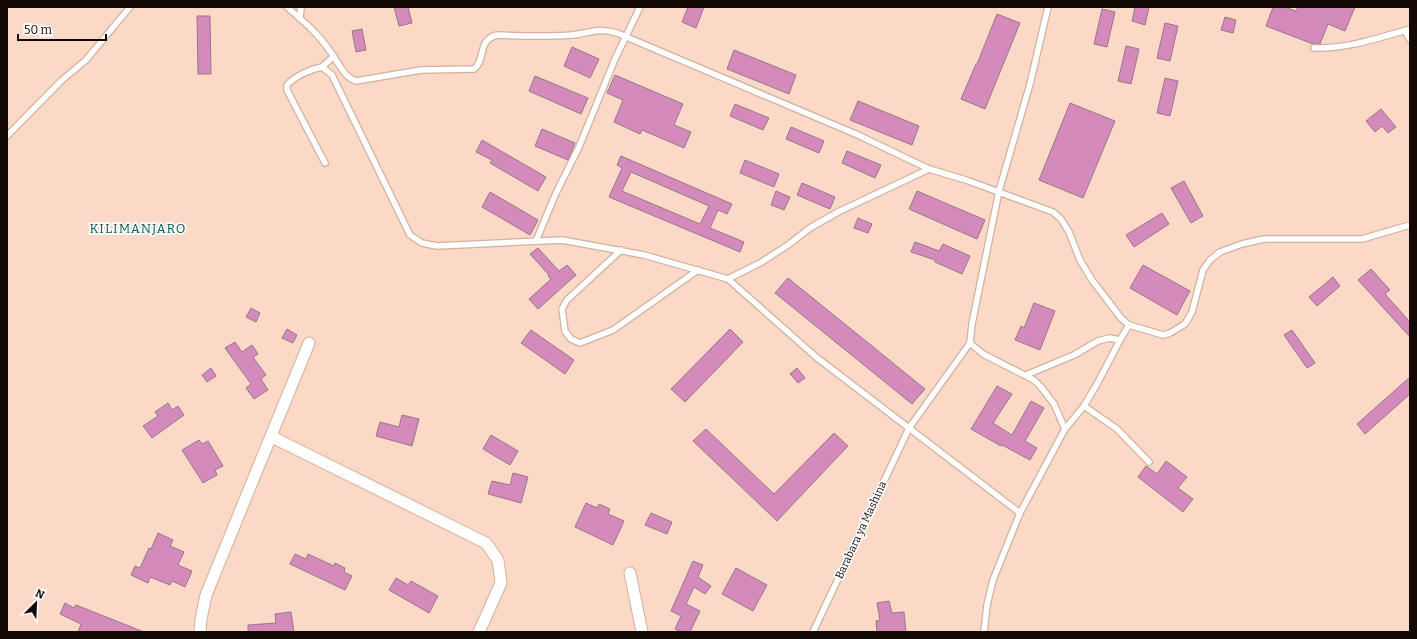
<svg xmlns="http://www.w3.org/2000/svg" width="1417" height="639" font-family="Bitter,serif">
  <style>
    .building { fill: #d48bbb; stroke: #96788b; fill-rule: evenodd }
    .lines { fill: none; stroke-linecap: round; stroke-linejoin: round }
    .service-casing { stroke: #d2b19e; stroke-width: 8 }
    .minor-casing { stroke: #d2b19e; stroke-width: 13 }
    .service { stroke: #fff; stroke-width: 5.5 }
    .minor { stroke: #fff; stroke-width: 11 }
    .labels { text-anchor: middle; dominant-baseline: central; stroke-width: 3.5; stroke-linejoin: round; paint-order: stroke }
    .street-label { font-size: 11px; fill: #140a04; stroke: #fff }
    .quarter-label { font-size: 13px; letter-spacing: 1px; fill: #046152; stroke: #fff }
  </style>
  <rect width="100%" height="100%" fill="#fbd9c6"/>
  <g class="building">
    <polygon points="394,7 408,7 412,23 399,26"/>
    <polygon points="688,7 704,7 696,28 682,22"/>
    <polygon points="1135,7 1149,7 1145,25 1132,21"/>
    <polygon points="1273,7 1284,7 1296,11 1298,7 1355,7 1345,31 1328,24 1320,44 1313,44 1266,26"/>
    <polygon points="1102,9 1115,12 1107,47 1094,44"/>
    <polygon points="997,14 1020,23 985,109 961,99 976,64 977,64"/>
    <polygon points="197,16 210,16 211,74 198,74"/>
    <polygon points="1225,17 1236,20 1233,33 1221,30"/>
    <polygon points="1165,23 1178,26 1170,61 1157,58"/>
    <polygon points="362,29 366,50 356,52 352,31"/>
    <polygon points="1126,46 1139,49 1131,84 1118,81"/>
    <polygon points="572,47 599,59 590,78 564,66"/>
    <polygon points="734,50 796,75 789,94 727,69"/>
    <polygon points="615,75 683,104 674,125 691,132 684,148 642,130 640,134 614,122 623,100 607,93"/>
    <polygon points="535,76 588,98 581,114 529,91"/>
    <polygon points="1165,78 1178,81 1170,116 1157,113"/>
    <polygon points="858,101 919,126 912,145 850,120"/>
    <polygon points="1070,103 1115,121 1083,198 1039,180"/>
    <polygon points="735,104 769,118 763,130 730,116"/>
    <polygon points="1381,109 1396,127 1388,133 1382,126 1375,132 1366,121"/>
    <polygon points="791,127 824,141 819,153 786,139"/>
    <polygon points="542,129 575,143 568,160 535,146"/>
    <polygon points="482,140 546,177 538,191 490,163 492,160 476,152"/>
    <polygon points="847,151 881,165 875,178 842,163"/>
    <path d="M621,156L732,204L727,214L718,210L710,228L744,242L740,252L609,197L622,168L617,165ZM631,172L709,206L700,224L622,191Z"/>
    <polygon points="745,160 779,174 774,187 740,173"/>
    <polygon points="1184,181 1203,216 1191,223 1171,188"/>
    <polygon points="802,183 835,197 830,209 797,195"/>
    <polygon points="776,191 790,197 784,210 771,205"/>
    <polygon points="917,191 985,220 977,239 909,209"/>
    <polygon points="490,192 538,220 530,235 482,207"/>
    <polygon points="1162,213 1169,224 1134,247 1126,235"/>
    <polygon points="858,218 872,224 868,233 854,228"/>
    <polygon points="915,242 939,251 943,244 970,256 962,274 935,262 935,260 911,252"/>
    <polygon points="538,248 559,271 567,265 576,275 538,309 529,299 551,279 548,276 549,275 530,254"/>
    <polygon points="1143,265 1190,291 1177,315 1130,288"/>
    <polygon points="1371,269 1390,290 1385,294 1410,322 1410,337 1358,280"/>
    <polygon points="1333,277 1340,286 1317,306 1309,297"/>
    <polygon points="788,278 925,389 912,404 775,293"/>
    <polygon points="1034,303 1055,311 1040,350 1015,340 1021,326 1024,328"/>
    <polygon points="251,308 260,313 256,322 246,317"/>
    <polygon points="287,329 297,335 293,343 282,338"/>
    <polygon points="730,329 743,342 685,402 671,389"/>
    <polygon points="531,330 574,360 565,374 521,343"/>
    <polygon points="1292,330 1315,363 1307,368 1284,335"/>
    <polygon points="235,342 242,352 252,345 258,354 253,357 266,375 261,379 268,390 254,399 246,388 251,384 225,348"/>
    <polygon points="211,368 216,376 207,382 202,375"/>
    <polygon points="797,368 805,378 798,383 790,374"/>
    <polygon points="1410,377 1410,394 1365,434 1357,424"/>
    <polygon points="997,386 1012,394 993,423 1012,435 1031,401 1044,408 1025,441 1037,448 1030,460 1002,445 1001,446 971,429"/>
    <polygon points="168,403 172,410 178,406 184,415 152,438 143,426 158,416 155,412"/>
    <polygon points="402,415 419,419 412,446 376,436 380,422 399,427"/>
    <polygon points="706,429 774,494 834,433 848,446 777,521 693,441"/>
    <polygon points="491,435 518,451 510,465 483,449"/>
    <polygon points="199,440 202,444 208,441 223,466 215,470 217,475 203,483 182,450"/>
    <polygon points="1166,461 1187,477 1178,488 1193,499 1183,512 1138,477 1146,466 1157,474"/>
    <polygon points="513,473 528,477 521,503 488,494 492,481 510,485"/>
    <polygon points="586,503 597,508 599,504 610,509 608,514 624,521 613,545 575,527"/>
    <polygon points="651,513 672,522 667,534 645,525"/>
    <polygon points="158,533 173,540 170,546 184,552 178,565 192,571 185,587 172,581 170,585 150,577 148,583 131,575 135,566 140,568 149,548 151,549"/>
    <polygon points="295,554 306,559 308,554 334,566 335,563 345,568 344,572 352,576 345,590 290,564"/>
    <polygon points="693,561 703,565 698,577 711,586 705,594 694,587 686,604 700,611 690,632 681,632 675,629 681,616 671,611"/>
    <polygon points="736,568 767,585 753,611 722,594"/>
    <polygon points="396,578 408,585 411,581 438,596 429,613 389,590"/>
    <polygon points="889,601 892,613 904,612 906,632 877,632 876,621 880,620 877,603"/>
    <polygon points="65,603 74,608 76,605 144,632 78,632 81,624 60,614"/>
    <polygon points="291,612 294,632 248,632 248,625 276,623 275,614"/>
  </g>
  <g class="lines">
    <defs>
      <g id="service">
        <path d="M287,7C308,25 323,38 337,62C343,70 346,78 356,81L421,70L474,69C486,60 477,40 497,35C522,36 547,37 572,35C591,33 597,27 617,33L858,135L929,169L966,180L1053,212L1061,219L1069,232L1080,260L1092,280L1121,318L1129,325L1163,335L1170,333L1185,324L1192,312L1203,270L1210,260L1220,252L1242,244L1264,239H1362L1410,225"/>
        <polyline points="1048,7 1030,84 999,191 972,324 970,343 983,354 1034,380 1041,387 1054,404 1065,429"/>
        <polyline points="300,18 301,7"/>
        <polyline points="1405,31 1410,40"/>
        <path d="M1314,48C1347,49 1378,38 1410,29"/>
        <polyline points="322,67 334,56"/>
        <polyline points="7,136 61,81 86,60 130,7"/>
        <path d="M325,163L287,90V85C295,76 311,69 322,67L332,75L410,235L422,243L437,246L562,240L644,255L728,279L760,263L788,245L810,228L838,212L929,169"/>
        <polyline points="536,241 556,193 579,147 615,59 640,7"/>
        <polyline points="621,250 567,300 562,309 565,331 571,339 580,343 613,330 698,270"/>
        <polyline points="728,279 816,357 1020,513"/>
        <polyline points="1026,375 1074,355 1098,341 1109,338 1120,340 1129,325"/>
        <polyline points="1084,406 1117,429 1149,462"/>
        <polyline points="813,632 909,428 970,343"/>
        <polyline points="984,632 987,605 993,580 1020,513 1065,429 1084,406 1097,384 1120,340"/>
      </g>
      <g id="minor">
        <polyline points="272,437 486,543 498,560 501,583 479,632"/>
        <polyline points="630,573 642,632"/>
        <polyline points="200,632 201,619 206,595 309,343"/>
      </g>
    </defs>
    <use href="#service" class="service-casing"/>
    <use href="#minor" class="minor-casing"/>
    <use href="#service" class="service"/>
    <use href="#minor" class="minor"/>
  </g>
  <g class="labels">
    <g class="street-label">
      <text transform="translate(861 530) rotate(-65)">Barabara ya Mashina</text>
    </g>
    <g class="quarter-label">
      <text x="138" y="228">KILIMANJARO</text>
    </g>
  </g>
  <rect width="1417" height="639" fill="none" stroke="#140a04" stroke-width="16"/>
  <g transform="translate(36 603) rotate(24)" stroke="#ffffff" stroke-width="3" paint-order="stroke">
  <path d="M0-3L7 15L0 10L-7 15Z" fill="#140a04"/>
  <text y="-6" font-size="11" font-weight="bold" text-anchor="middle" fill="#140a04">N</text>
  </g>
  <path d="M18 34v6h88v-6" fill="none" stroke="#140a04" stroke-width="2"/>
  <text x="24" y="34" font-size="12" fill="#140a04" stroke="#ffffff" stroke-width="3" paint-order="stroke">50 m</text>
</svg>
